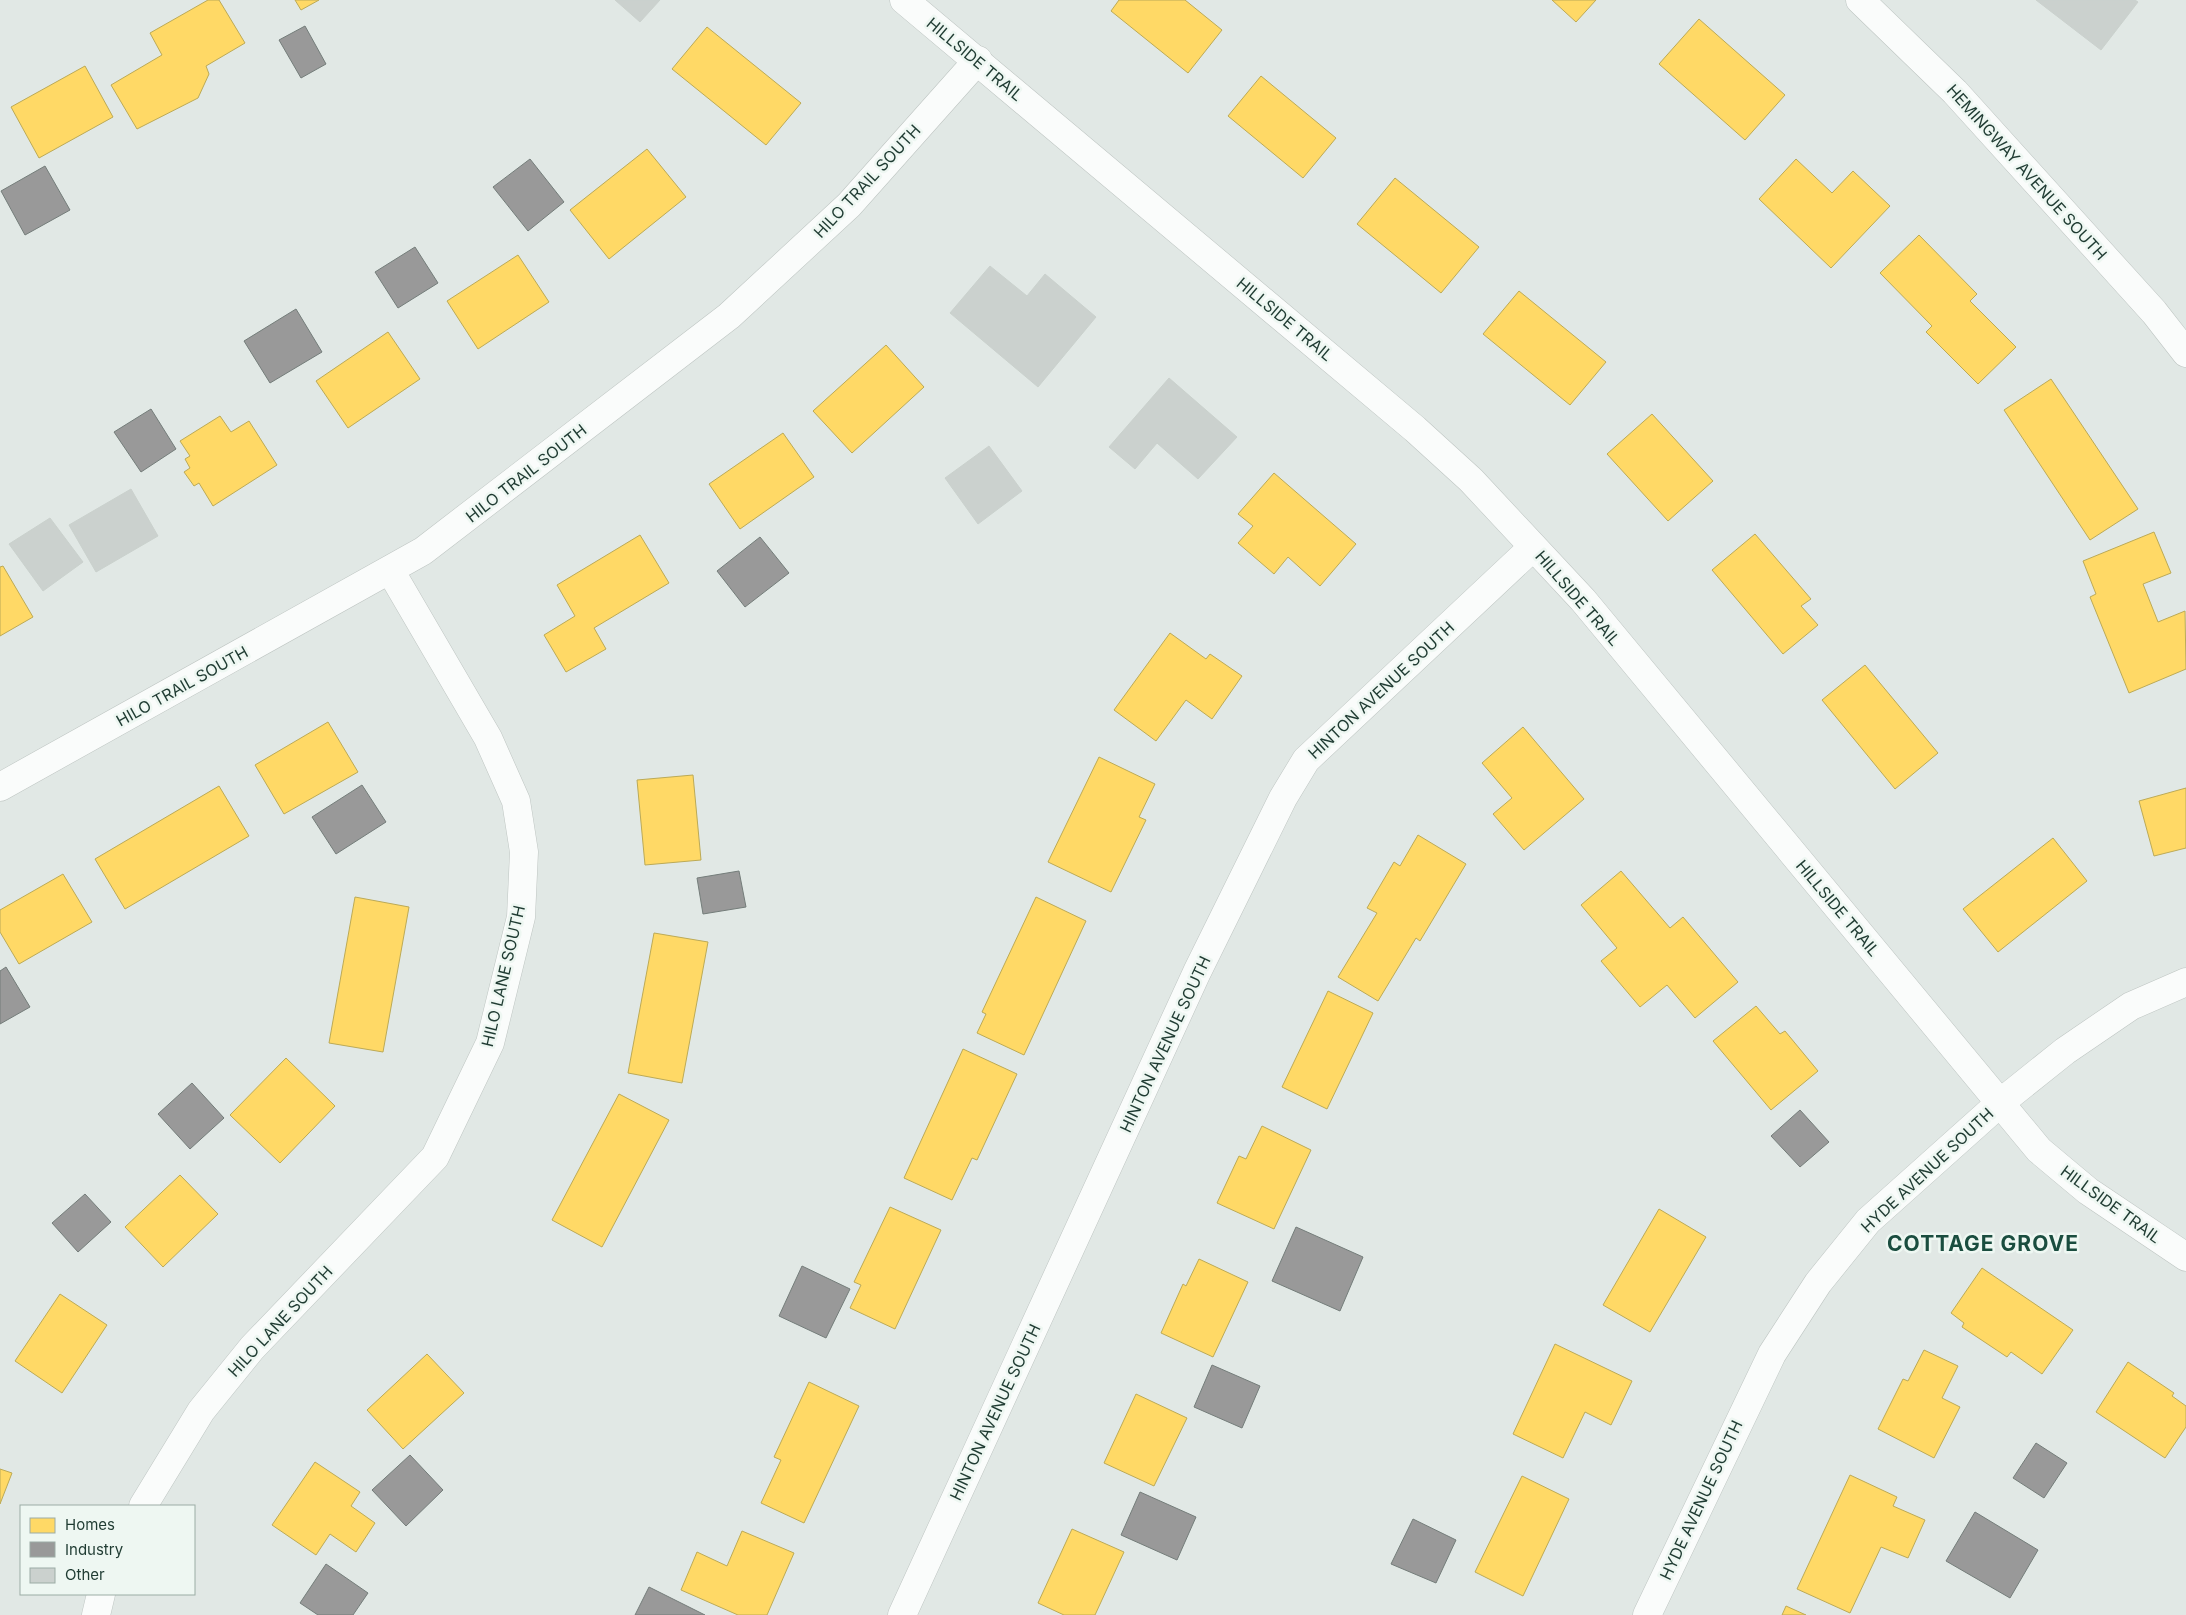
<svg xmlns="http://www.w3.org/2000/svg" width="2186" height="1615" font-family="Inter,sans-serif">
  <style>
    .homes { fill: #ffd966; stroke: #bcaa56 }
    .industry { fill: #999; stroke: #747d7a }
    .building { fill: #cbd1ce; stroke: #cad1cd }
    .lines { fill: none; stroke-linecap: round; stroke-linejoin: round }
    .minor-casing { stroke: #bec5c2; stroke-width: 29 }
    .tertiary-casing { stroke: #bec5c2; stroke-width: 29 }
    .minor { stroke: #fafcfb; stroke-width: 28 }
    .tertiary { stroke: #fafcfb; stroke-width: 28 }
    .labels { text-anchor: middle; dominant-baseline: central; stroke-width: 5; stroke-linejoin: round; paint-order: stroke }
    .street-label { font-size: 16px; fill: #1f3b32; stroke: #eef7f2 }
    .district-label { font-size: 21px; font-weight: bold; letter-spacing: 1px; fill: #1a4d3f; stroke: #eef7f2 }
  </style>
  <rect width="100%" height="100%" fill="#e1e8e5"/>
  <g class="homes">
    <polygon points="208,0 219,0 245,43 206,66 209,74 198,98 137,129 111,85 162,55 150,33"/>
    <polygon points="295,0 319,0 301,10"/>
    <polygon points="1119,0 1185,0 1222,30 1188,73 1111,11"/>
    <polygon points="1552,0 1596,0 1576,22"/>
    <polygon points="1699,19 1785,95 1745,140 1659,64"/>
    <polygon points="707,27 801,103 766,145 672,69"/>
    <polygon points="85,66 113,117 39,158 11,107"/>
    <polygon points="1261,76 1336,138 1303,178 1228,116"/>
    <polygon points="647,149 686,197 609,259 570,210"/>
    <polygon points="1796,159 1832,193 1853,171 1890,206 1831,268 1759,199"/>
    <polygon points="1395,178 1479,247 1441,293 1357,224"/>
    <polygon points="1919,235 1977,294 1970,301 2016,347 1978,384 1926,332 1932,326 1880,273"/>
    <polygon points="518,255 549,302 478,349 447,301"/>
    <polygon points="1519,291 1606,362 1570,405 1483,334"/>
    <polygon points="388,332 420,379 348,428 316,381"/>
    <polygon points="886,345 924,387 852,453 813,411"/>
    <polygon points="2051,379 2138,509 2090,540 2004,410"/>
    <polygon points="1652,414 1713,481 1668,521 1607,454"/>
    <polygon points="220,416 231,432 249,421 277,465 213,506 199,483 194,486 184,472 190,468 185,459 190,456 180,441"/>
    <polygon points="783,433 814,477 740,529 709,484"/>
    <polygon points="1274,473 1356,544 1320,586 1288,557 1274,574 1238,543 1253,526 1238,514"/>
    <polygon points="2154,532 2171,573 2143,584 2158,622 2185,611 2186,669 2129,693 2090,597 2096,594 2083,561"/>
    <polygon points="1755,534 1811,599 1801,606 1818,625 1783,654 1712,570"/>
    <polygon points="640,535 669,583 594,628 606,649 566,672 544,635 575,616 557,585"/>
    <polygon points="3,566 33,617 0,636 0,567"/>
    <polygon points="1170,633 1206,659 1210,654 1242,676 1212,719 1186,700 1156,741 1114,710"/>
    <polygon points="1865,665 1938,753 1895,789 1822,700"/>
    <polygon points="328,722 358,772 284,814 255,765"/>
    <polygon points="1523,727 1584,799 1524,850 1493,814 1512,798 1482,763"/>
    <polygon points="1099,757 1155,784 1139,817 1146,820 1111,892 1048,862"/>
    <polygon points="693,775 701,860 645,865 637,780"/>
    <polygon points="219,786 249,836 125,909 95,859"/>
    <polygon points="2186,788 2186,848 2154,856 2139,801"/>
    <polygon points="1418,835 1466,864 1420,941 1416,938 1378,1001 1338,977 1377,913 1367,908 1394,862 1400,866"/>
    <polygon points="2053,838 2087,881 1998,952 1963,909"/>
    <polygon points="1621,871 1670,928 1683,917 1738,982 1695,1018 1667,985 1640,1007 1601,961 1617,948 1581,905"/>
    <polygon points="63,874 92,922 19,964 0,932 0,910"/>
    <polygon points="355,897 409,907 383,1052 329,1043"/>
    <polygon points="1036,897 1086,921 1024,1055 977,1033 986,1014 982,1012"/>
    <polygon points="654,933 708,942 682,1083 628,1073"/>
    <polygon points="1328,991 1373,1013 1327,1109 1282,1087"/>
    <polygon points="1756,1006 1780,1034 1785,1031 1818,1071 1771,1110 1713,1041"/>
    <polygon points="963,1049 1017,1074 977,1160 972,1158 952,1200 904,1178"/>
    <polygon points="286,1058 335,1106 280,1163 230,1115"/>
    <polygon points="619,1094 669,1120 602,1247 552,1220"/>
    <polygon points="1262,1126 1311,1150 1274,1229 1217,1203 1239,1156 1246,1159"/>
    <polygon points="180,1175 218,1214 163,1267 125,1227"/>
    <polygon points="890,1207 941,1230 895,1329 850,1308 861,1285 854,1282"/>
    <polygon points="1659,1209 1706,1237 1650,1332 1603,1305"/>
    <polygon points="1199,1259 1248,1282 1213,1357 1161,1333 1183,1284 1186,1286"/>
    <polygon points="1982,1268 2073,1330 2042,1374 2011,1352 2007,1357 1962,1327 1964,1323 1951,1313"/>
    <polygon points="60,1294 107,1325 62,1393 15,1361"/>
    <polygon points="1555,1344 1632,1381 1611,1425 1585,1412 1563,1458 1513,1434"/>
    <polygon points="1924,1350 1958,1366 1942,1398 1960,1407 1934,1458 1878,1429 1903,1379 1908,1381"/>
    <polygon points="427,1354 464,1393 403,1449 367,1410"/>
    <polygon points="2128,1362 2174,1393 2172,1396 2186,1406 2186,1427 2165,1458 2096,1412"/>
    <polygon points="809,1382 859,1406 804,1523 761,1503 781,1460 774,1457"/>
    <polygon points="1136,1394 1187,1418 1154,1486 1104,1463"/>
    <polygon points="315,1462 360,1492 351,1506 375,1523 356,1552 330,1534 316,1555 272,1525"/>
    <polygon points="0,1469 12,1473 0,1504"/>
    <polygon points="1850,1475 1897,1497 1893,1506 1925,1520 1908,1558 1881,1547 1850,1613 1797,1589"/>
    <polygon points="1522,1476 1569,1499 1523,1596 1475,1572"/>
    <polygon points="1072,1529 1124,1552 1095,1615 1064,1615 1038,1603"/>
    <polygon points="742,1531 794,1553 767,1615 738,1615 681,1590 697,1552 727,1566"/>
    <polygon points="1786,1606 1806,1615 1782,1615"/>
  </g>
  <g class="industry">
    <polygon points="305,26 326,64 301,78 279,40"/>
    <polygon points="530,159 564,202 528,231 493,187"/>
    <polygon points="45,166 70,210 25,235 1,191"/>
    <polygon points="415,247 438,283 398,308 375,272"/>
    <polygon points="296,309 322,352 270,383 244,341"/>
    <polygon points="151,409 176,449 141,472 114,432"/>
    <polygon points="760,537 789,573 745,607 717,571"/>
    <polygon points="362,785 386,822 336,854 312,817"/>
    <polygon points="739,871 746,907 703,914 697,878"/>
    <polygon points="6,967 30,1007 0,1024 0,971"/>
    <polygon points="192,1083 224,1118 190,1149 158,1114"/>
    <polygon points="1800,1110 1829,1142 1800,1167 1771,1136"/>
    <polygon points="85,1194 111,1222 78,1252 52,1223"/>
    <polygon points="1296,1227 1363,1257 1340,1311 1272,1281"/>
    <polygon points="802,1266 850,1289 826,1338 779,1316"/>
    <polygon points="1212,1365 1260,1386 1242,1428 1194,1407"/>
    <polygon points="2036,1443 2067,1463 2044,1498 2013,1478"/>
    <polygon points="410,1455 443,1490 406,1526 372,1490"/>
    <polygon points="1140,1492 1196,1517 1177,1560 1121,1535"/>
    <polygon points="1975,1512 2038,1550 2010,1598 1946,1561"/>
    <polygon points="1413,1519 1456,1540 1436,1583 1391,1564"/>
    <polygon points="326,1564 368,1593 353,1615 318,1615 300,1603"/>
    <polygon points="649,1587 705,1615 635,1615"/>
  </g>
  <g class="building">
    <polygon points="615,0 660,0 640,22"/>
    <polygon points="2036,0 2135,0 2138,2 2101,50"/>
    <polygon points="990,266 1027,296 1045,274 1096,317 1038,387 950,313"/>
    <polygon points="1169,378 1237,437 1198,479 1157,443 1135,469 1109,447"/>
    <polygon points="989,446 1022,491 978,524 945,478"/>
    <polygon points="131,489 158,536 96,572 69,525"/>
    <polygon points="50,518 83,562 43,591 9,544"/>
  </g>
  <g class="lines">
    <defs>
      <g id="minor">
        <polyline points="1860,0 1955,92 2154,312 2186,353"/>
        <polyline points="0,787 423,551 729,316 849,205 978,60"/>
        <polyline points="143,1506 201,1411 252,1348 435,1157 490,1043 521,917 524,852 516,801 488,738 390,570"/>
        <polyline points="96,1615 101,1594"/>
        <polyline points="902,1615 1197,972 1283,798 1306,760 1533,547"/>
        <polyline points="1647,1615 1772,1354 1818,1283 1868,1221 2000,1103 2065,1051 2131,1006 2186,982"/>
      </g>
      <polyline id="tertiary" points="904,0 1415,429 1471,480 1583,600 2039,1150 2088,1191 2186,1257"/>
    </defs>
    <use href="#minor" class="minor-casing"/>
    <use href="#tertiary" class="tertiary-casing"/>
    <use href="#minor" class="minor"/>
    <use href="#tertiary" class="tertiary"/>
  </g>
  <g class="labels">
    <g class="street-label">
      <text transform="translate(975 59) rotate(40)">HILLSIDE TRAIL</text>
      <text transform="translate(2027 172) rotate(48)">HEMINGWAY AVENUE SOUTH</text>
      <text transform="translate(867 181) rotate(-47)">HILO TRAIL SOUTH</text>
      <text transform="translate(1285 319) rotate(40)">HILLSIDE TRAIL</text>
      <text transform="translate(526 473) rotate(-38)">HILO TRAIL SOUTH</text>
      <text transform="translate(1578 598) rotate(49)">HILLSIDE TRAIL</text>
      <text transform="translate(182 686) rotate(-29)">HILO TRAIL SOUTH</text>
      <text transform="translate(1381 690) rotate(-43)">HINTON AVENUE SOUTH</text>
      <text transform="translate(1838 908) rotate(50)">HILLSIDE TRAIL</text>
      <text transform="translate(503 976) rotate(-77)">HILO LANE SOUTH</text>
      <text transform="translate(1165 1044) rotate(-65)">HINTON AVENUE SOUTH</text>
      <text transform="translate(1927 1170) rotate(-43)">HYDE AVENUE SOUTH</text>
      <text transform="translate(2111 1204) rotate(36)">HILLSIDE TRAIL</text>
      <text transform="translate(280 1321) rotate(-47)">HILO LANE SOUTH</text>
      <text transform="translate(995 1412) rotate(-65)">HINTON AVENUE SOUTH</text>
      <text transform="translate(1701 1500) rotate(-65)">HYDE AVENUE SOUTH</text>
    </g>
    <g class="district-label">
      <text x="1983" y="1243">COTTAGE GROVE</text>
    </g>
  </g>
  <rect x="20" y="1505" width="175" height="90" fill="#eef7f2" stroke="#9baca5"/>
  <rect x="30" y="1518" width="25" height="15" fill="#ffd966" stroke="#9baca5"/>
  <text x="65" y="1530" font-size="15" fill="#1f3b32">Homes</text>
  <rect x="30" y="1542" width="25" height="15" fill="#999999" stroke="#9baca5"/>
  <text x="65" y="1555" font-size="15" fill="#1f3b32">Industry</text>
  <rect x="30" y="1568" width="25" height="15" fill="#cbd1ce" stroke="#9baca5"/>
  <text x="65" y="1580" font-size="15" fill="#1f3b32">Other</text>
</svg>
